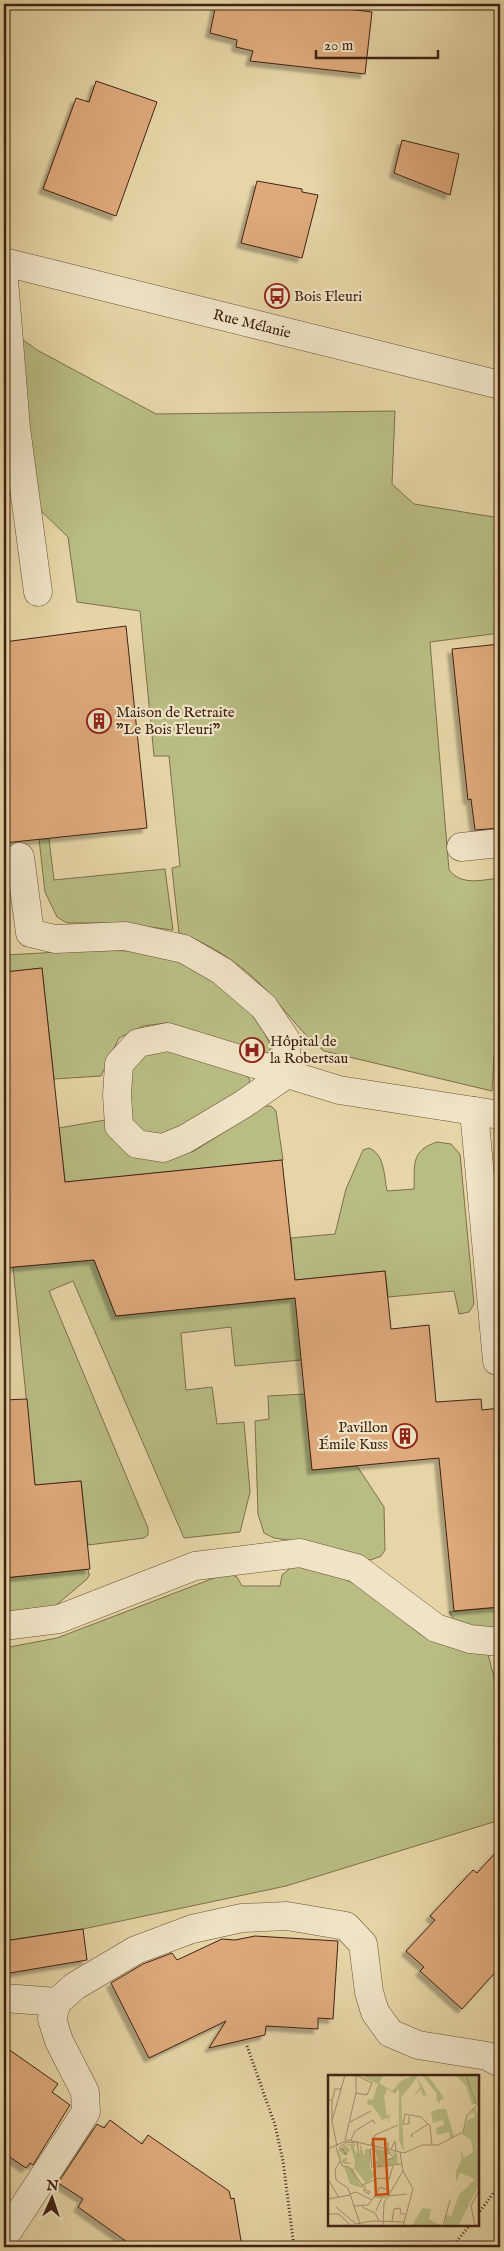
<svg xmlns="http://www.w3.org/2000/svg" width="504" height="2251" font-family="'IM FELL English',serif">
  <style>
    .green { fill: #b9bd84; stroke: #7d6f4c }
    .building { fill: #deaa7b; stroke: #412113; filter: url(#shadow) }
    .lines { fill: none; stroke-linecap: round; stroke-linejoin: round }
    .minor-casing { stroke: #6a4e38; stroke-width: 29 }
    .path { stroke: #412113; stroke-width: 3; stroke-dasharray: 1 2.5; stroke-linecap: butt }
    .minor { stroke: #efe4c6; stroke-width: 28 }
    .labels { text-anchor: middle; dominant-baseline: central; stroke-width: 4.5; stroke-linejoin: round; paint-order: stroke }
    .poi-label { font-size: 15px; fill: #412113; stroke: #efe4c6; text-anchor: start }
    .street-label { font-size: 15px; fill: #412113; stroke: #efe4c6 }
    .inset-road { fill: none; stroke: #a48e6c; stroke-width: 1 }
    .view { fill: #cf510d; fill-opacity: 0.15; stroke: #cf510d; stroke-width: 2.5 }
    .inset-edge { fill: none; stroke: #412113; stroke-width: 2.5 }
  </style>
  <defs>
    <filter id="shadow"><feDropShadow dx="-4.5" dy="4.5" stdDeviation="1" flood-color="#0004"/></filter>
  </defs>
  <rect width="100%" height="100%" fill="#e6d6a7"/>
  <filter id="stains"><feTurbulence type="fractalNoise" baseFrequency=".004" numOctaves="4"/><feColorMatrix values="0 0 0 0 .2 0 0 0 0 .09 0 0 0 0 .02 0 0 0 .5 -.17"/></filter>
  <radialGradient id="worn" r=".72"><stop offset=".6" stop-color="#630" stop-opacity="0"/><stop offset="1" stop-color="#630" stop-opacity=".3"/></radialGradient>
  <g class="green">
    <path d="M22,339L37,350L156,414L395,411L392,484L414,504L500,518V633L430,642L449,870C462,886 481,880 500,878V1057L494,1056L492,1091L324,1051C303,1035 289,1015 271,995C246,968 214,945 179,933L172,868L180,866L169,756H154L140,611L77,602L68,537L35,505Z"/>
    <polygon points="39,839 49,839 54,880 165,869 173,930 121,923 67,923 57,917 45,892"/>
    <path d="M77,951C114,951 159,947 194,965C205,971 216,982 227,991C245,1005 263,1025 271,1047L269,1052L263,1054L166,1023L143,1026L119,1038L101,1076L54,1079L42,968L8,972L6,955Z"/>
    <path d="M166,1048L247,1076L250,1080L247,1088C223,1103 178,1141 148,1134C142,1132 136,1128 130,1126L126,1076L134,1060Z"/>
    <polygon points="265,1106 271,1106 276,1111 283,1160 65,1182 59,1128 105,1120 110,1137 124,1147 171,1158 194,1151"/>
    <path d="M437,1142L451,1144L460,1154L474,1304L469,1312L459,1314L454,1291L388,1297L385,1271L127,1297L261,1254L292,1250L291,1238L335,1234L346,1189L363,1150L369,1148C385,1154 384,1177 387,1191L414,1189C415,1165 410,1151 437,1142Z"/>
    <polygon points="94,1260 116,1316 370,1291 301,1360 235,1366 231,1327 181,1333 186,1390 212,1387 217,1424 244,1422 250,1492 240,1532 184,1538 73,1281 49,1291 148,1528 148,1535 144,1538 88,1545 81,1481 35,1485 13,1267"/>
    <polygon points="305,1394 312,1470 357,1466 384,1507 385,1550 381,1556 371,1560 361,1558 302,1542 274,1538 264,1533 258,1514 255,1421 269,1419 268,1396"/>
    <path d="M293,1566C332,1566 366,1589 395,1613C405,1621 414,1631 425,1637C445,1647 467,1650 488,1654L500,1701V1820L286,1886L83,1929L4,1941V1648L57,1638L227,1573L237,1577L242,1586H280L282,1575Z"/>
    <polygon points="88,1569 89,1575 90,1574 87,1579 54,1607 4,1616 4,1578"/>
    <polygon points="500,1607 500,1630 484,1629 456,1622 449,1612"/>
  </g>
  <g class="building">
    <polygon points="216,4 306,4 372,12 365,74 250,61 253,51 236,47 237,40 210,33"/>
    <polygon points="96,81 157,102 116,216 43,189 76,98 89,102"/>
    <polygon points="402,140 459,154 450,195 394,173"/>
    <polygon points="257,181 302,189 302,192 318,195 302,258 241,243"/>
    <polygon points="126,626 147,828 4,843 4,642"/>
    <polygon points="500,644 500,828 475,830 471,799 468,800 452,649"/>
    <polygon points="42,968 65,1182 282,1160 295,1280 385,1271 391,1329 429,1325 436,1402 481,1399 482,1410 500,1408 500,1607 454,1611 439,1458 312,1470 295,1298 116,1316 94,1260 4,1268 4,972"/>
    <polygon points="27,1399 35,1485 81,1481 90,1569 4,1578 4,1400"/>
    <polygon points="500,1848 500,1967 462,2009 420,1971 424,1967 406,1951 435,1920 430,1916 473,1870 477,1873"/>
    <polygon points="83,1929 87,1960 4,1974 4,1941"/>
    <polygon points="255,1936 338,1941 333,2019 318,2018 318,2029 266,2026 265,2035 209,2048 226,2021 149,2058 111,1983 143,1964 172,1953 177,1960 222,1939 235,1940"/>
    <polygon points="4,2046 58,2084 52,2092 70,2105 33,2165 30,2163 26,2168 4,2153"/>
    <polygon points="110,2120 142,2144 148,2135 229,2191 231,2199 234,2198 242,2247 134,2247 78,2207 83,2199 58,2183 97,2124 104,2128"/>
  </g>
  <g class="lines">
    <defs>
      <g id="minor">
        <polyline points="4,262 500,385"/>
        <polyline points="4,280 16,428 38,592"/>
        <polyline points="461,847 500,843"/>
        <polyline points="20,857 30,933 55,939 125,936 184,949 222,971 264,1007 286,1040 287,1074"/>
        <polyline points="287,1074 242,1105 185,1139 163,1148 137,1144 119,1126 117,1095 119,1064 138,1043 168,1037 339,1090 500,1115"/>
        <polyline points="474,1111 497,1361 500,1360"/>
        <polyline points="4,1626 59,1619 195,1566 300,1553 356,1568 436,1628 470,1639 500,1642"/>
        <polyline points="4,1998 57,2002"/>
        <polyline points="4,2237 86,2112 85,2092 59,2041 52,2019 57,2002 75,1986 136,1950 192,1929 242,1918 287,1916 346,1926 363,1944 369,1992 375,2012 390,2033 418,2045 487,2056 500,2063"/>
      </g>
    </defs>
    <use href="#minor" class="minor-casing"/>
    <g class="path">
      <polyline points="247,2046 275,2125 283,2161 294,2247"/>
      <polyline points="478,2214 500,2184"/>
      <polyline points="452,2247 470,2225"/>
    </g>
    <use href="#minor" class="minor"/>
  </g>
  <defs>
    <symbol id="bus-ring" viewBox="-11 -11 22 22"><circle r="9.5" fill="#efe4c6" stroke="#8f2418" stroke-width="1.5"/><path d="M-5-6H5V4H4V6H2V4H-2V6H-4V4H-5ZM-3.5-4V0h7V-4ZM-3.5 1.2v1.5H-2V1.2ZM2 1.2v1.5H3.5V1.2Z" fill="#8f2418"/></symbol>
    <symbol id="building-ring" viewBox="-11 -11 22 22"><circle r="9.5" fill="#efe4c6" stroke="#8f2418" stroke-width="1.5"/><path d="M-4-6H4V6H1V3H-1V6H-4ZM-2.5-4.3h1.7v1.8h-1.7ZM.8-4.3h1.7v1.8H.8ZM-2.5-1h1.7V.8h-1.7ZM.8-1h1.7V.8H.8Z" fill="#8f2418"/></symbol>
    <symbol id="hospital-ring" viewBox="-11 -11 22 22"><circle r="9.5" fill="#efe4c6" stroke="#8f2418" stroke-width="1.5"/><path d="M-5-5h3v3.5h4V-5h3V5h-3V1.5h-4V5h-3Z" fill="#8f2418"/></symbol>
  </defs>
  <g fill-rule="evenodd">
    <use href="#bus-ring" x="263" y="282" width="28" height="28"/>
    <use href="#building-ring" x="85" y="707" width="28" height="28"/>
    <use href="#hospital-ring" x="238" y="1036" width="28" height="28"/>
    <use href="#building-ring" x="391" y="1422" width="28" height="28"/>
  </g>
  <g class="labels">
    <g class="poi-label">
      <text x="294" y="296">Bois Fleuri</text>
      <text x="116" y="712">Maison de Retraite<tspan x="116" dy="17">"Le Bois Fleuri"</tspan></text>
      <text x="270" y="1041">Hôpital de<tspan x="270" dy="17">la Robertsau</tspan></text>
      <text x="388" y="1427" text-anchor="end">Pavillon<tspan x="388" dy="17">Émile Kuss</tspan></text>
    </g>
    <g class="street-label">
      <text transform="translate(252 324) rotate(14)">Rue Mélanie</text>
    </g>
  </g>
  <g transform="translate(328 2075)">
    <rect width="151" height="151" fill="#e6d6a7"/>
    <path d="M38,0H56L51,8L64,16L74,5L88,0L99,20L95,21L93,14L85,23L92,12L89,2L73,23L76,77L71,65V14L67,19L59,14L56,22L59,41L62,39L61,48L60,43L54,45L45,31L39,29L40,24L45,25L50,9L37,3ZM94,0L101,2L114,20L116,24L112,25V29L108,24L109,19ZM127,0H151V28L144,30L138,11ZM147,31L151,43V110L130,151H117V139L123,141L131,120L147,104L132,98L128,107V96L134,84L132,74L136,83L145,77L143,65L134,59L139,46L147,41L145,37L140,43ZM110,34H118L126,61L122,63L121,57L109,60L108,53L116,50L115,45L105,48L103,37ZM32,68L36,81L38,74H42V92L47,101L38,108L26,93L27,86L22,70H18L22,75L18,81L11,76L14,85L19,82V87L26,89H15L10,76L19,69H27L26,74L32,81ZM46,73L64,78L56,80L57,85L66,83L65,78L60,76L69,78L70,89L47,91L46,88L50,85ZM16,92L25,93L32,110H38V114L22,109ZM94,133L103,134L101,144L114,151H84Z" fill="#b9bd84"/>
    <path class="inset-road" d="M138,0L148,29M28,18L39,20L44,8L28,0M0,24L4,26V46M4,26L7,14H14M81,41V49H75L77,39L93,42L102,51L104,71M22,47L43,36M84,59V62L83,60L100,49M17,65L28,18V0M23,65L27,56L45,45L47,49M29,66L31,81M43,70L47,60L70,50M9,71L4,46L17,0M8,72L14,91L21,92L34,110L51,103L61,104L65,91M11,73L19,67L27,68M0,74L20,65L76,78L94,70H110L135,57L139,40L152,27M11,74H15L16,77V78L17,79H19L16,77M63,74L67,66L68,76M72,77L75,96L85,114L75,151M57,85L66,83L60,77V67M12,86L7,95L8,105L20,113L32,149M53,90L49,92L73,89M44,93L42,74H45M0,104L11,123M36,114L42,117L41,119L36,116ZM22,119L28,117L44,125M59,121L79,119M46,122L52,112L62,116M0,124L22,120M25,131L40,130L46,122H58M8,132L28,149L44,146L76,147M34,132L47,138L51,146M48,136L54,122M0,139H11L23,151M64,146L66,134L72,133L73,139H77M55,151L56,128L75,96M115,151L122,125M147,151L143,131L152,113"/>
    <path class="view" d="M45,64H57L60,119L48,120Z"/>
    <rect width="151" height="151" class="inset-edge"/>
  </g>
  <rect width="504" height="2251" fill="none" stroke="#e6d6a7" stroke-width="20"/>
  <rect x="5" y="5" width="494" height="2241" fill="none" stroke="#412113" stroke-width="2.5"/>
  <rect x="10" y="10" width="484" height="2231" fill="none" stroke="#412113"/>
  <g transform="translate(52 2198) rotate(3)" stroke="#efe4c6" stroke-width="4" paint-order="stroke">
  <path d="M0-4L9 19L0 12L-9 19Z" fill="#412113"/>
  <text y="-8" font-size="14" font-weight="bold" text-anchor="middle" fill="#412113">N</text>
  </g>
  <path d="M316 50v8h122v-8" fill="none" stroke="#412113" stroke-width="2.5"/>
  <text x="324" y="50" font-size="15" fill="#412113" stroke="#efe4c6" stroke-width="4" paint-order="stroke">20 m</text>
  <rect width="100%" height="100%" filter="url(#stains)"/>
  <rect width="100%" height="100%" fill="url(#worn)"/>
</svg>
